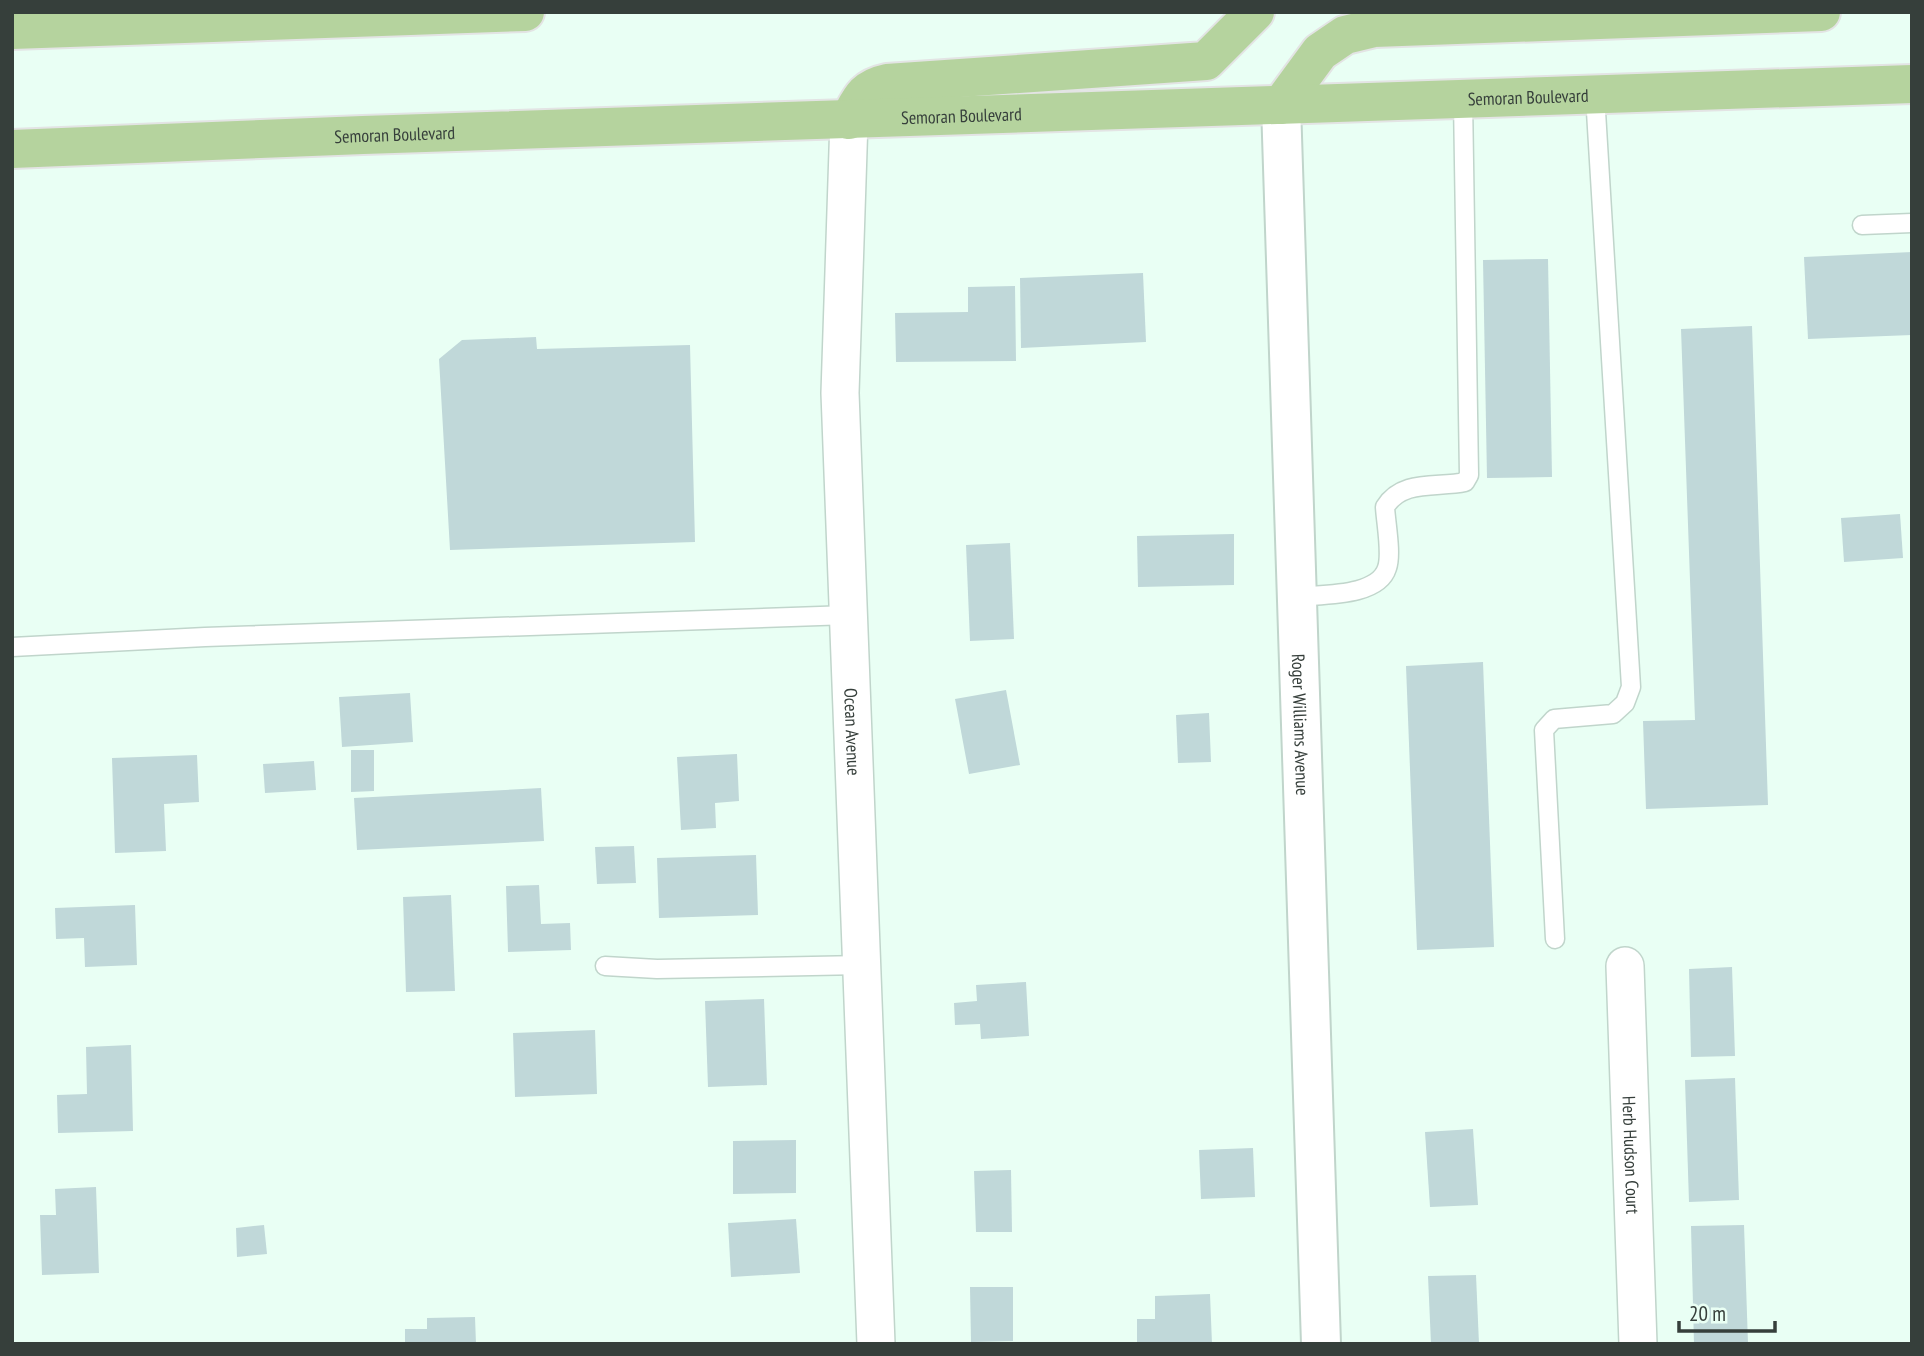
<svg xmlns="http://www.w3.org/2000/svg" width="1924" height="1356" font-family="'PT Sans Narrow',sans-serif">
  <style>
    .building { fill: #c0d8d9 }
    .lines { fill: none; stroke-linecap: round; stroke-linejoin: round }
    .service-casing { stroke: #c0d5cb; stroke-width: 21 }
    .minor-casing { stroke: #c0d5cb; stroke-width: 40 }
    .tertiary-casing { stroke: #c0d5cb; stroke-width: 42 }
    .primary-casing { stroke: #e3e4e4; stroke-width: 42 }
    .service { stroke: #fff; stroke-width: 18 }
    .minor { stroke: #fff; stroke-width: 37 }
    .tertiary { stroke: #fff; stroke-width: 38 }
    .primary { stroke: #b5d39e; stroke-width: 38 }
    .labels { text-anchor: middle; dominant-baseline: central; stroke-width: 5; stroke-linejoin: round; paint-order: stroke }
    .street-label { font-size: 18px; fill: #363f3b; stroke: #e9fff4 }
  </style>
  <rect width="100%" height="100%" fill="#e9fff4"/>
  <g class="building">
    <polygon points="1912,252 1912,335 1808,339 1804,257"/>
    <polygon points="1548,259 1552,477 1487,478 1483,260"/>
    <polygon points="1143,273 1146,342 1021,348 1020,278"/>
    <polygon points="1015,286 1016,361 896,362 895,313 968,312 968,287"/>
    <polygon points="1752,326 1768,805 1646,809 1643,721 1695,720 1681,329"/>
    <polygon points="536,337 537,349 690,345 695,542 450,550 439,359 462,340"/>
    <polygon points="1900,514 1903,558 1844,562 1841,518"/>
    <polygon points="1234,534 1234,585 1138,587 1137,536"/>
    <polygon points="1010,543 1014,639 970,641 966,545"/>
    <polygon points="1483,662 1494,947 1417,950 1406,666"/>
    <polygon points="1006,690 1020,765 969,774 955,699"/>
    <polygon points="410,693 413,742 342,747 339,697"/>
    <polygon points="1209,713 1211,762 1178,763 1176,715"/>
    <polygon points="351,750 374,750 374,791 351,792"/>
    <polygon points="737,754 739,801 715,803 716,828 681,830 677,757"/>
    <polygon points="197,755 199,802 164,804 166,851 115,853 112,758"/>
    <polygon points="314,761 316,790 265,793 263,764"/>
    <polygon points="541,788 544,841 357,850 354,798"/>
    <polygon points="634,846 636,883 597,884 595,847"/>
    <polygon points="756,855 758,915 659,918 657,858"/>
    <polygon points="539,885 541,924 570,923 571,950 508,952 506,886"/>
    <polygon points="451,895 455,991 406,992 403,897"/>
    <polygon points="135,905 137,965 85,967 84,938 56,939 55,908"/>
    <polygon points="1732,967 1735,1056 1691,1057 1689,969"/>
    <polygon points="1026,982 1029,1036 981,1039 980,1024 955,1025 954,1003 977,1001 976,985"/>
    <polygon points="764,999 767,1085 708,1087 705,1001"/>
    <polygon points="595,1030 597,1094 515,1097 513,1033"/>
    <polygon points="131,1045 133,1131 58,1133 57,1095 87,1094 86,1047"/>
    <polygon points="1735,1078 1739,1200 1689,1202 1685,1080"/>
    <polygon points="1473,1129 1478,1205 1430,1207 1425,1132"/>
    <polygon points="796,1140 796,1193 733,1194 733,1141"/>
    <polygon points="1253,1148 1255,1197 1201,1199 1199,1150"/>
    <polygon points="1011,1170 1012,1232 976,1232 974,1171"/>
    <polygon points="96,1187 99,1273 42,1275 40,1215 56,1215 55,1189"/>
    <polygon points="796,1219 800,1273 731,1277 728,1223"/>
    <polygon points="264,1225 267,1254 237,1257 236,1228"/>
    <polygon points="1744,1225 1748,1344 1694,1344 1691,1226"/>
    <polygon points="1476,1275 1479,1344 1431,1344 1428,1276"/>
    <polygon points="970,1287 1013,1287 1013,1341 971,1342"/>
    <polygon points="1210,1294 1212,1344 1137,1344 1137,1319 1155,1319 1155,1296"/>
    <polygon points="475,1317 476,1344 405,1344 405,1329 427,1329 427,1318"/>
  </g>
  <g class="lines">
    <defs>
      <g id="service">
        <polyline points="1862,225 1912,223"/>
        <path d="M1297,597C1322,594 1378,597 1387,568C1392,554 1386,524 1385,507C1402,479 1437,488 1465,482L1469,475L1463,100"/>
        <polyline points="12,647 205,637 849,615"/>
        <polyline points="1555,939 1544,730 1554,719 1613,714 1625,703 1631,687 1595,95"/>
        <polyline points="605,966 657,969 862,965"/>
      </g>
      <g id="minor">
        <path id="s1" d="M849,120L840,393L876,1344"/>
        <path id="s2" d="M1625,966L1638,1344"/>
      </g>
      <g id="tertiary">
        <path id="s3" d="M1281,105L1321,1344"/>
      </g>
      <g id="primary">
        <polyline points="12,30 525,12"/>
        <polyline points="1281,105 1320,52 1345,35 1374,28 1821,12"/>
        <path d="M849,120C860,100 863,88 887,83L1206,61L1255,12"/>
        <path id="s4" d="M12,149L363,135L1912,84"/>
      </g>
    </defs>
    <use href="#service" class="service-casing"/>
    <use href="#minor" class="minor-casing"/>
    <use href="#tertiary" class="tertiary-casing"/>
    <use href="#primary" class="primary-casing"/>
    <use href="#service" class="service"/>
    <use href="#minor" class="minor"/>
    <use href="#tertiary" class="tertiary"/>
    <use href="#primary" class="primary"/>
  </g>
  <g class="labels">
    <g class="street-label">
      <text stroke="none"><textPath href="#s4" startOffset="1517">Semoran Boulevard</textPath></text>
      <text stroke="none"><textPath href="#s4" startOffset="950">Semoran Boulevard</textPath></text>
      <text stroke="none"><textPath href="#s4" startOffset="383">Semoran Boulevard</textPath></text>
      <text stroke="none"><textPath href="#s3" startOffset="620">Roger Williams Avenue</textPath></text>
      <text stroke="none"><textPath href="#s1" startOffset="612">Ocean Avenue</textPath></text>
      <text stroke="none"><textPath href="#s2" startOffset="189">Herb Hudson Court</textPath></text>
    </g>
  </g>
  <rect width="1924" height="1356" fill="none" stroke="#363f3b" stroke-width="28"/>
  <path d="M1679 1321v10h96v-10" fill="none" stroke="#363f3b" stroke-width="3.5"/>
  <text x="1689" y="1321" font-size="21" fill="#363f3b" stroke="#e9fff4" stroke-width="5" paint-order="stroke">20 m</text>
</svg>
